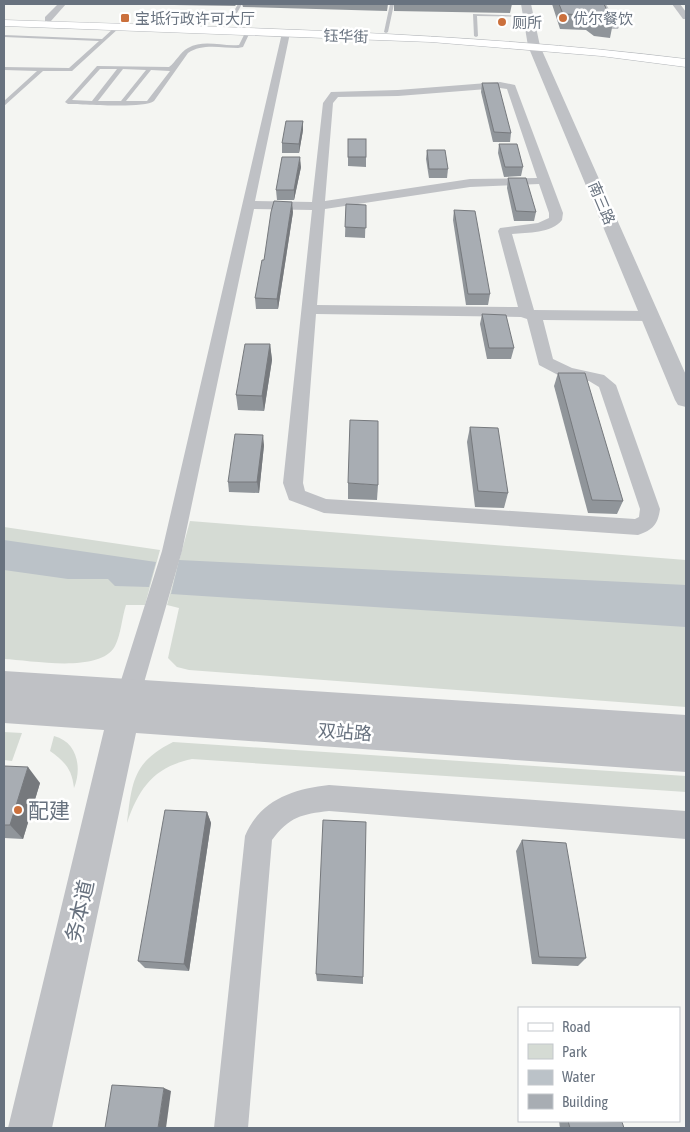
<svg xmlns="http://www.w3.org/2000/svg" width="690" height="1132" font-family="'Asap Condensed','Noto Sans SC',sans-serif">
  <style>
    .green { fill: #d5dbd4 }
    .water { fill: #bbc2c8 }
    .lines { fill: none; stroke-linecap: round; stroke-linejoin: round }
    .primary-casing { stroke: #b2b5b9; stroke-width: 1 }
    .service { fill: #bfc1c5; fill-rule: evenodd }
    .minor { fill: #bfc1c5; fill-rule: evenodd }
    .tertiary { fill: #bfc1c5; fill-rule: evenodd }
    .primary { fill: #fff; fill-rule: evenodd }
    .wall { fill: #90959a }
    .shaded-wall { fill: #76797d }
    .building { fill: #a8adb3; stroke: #76797d }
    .poi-dot { fill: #cb703c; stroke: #fff; stroke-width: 2 }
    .labels { text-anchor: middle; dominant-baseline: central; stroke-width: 5; stroke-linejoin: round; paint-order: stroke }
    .far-poi-label { font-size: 15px; fill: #68727f; stroke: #fff; text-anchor: start }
    .far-street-label { font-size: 15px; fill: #68727f; stroke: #fff }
    .street-label { font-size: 18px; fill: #68727f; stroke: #fff }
    .near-poi-label { font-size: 21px; fill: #68727f; stroke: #fff; text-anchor: start }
    .near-street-label { font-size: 21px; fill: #68727f; stroke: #fff }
  </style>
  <rect width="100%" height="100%" fill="#f4f5f2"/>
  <g class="green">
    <polygon points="190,521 686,560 686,707 189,670 177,667 168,658 179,608 167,605"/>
    <path d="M4,527L160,550L145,605H126C122,617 121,634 115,646C100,674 30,660 4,659Z"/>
    <polygon points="4,732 22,733 12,761 4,760"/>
    <path d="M54,736C78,742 82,769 74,788C72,769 65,762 50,751Z"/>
    <path d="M173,742L686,776V792L192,759C154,767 139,788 127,823C132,782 133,762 173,742Z"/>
  </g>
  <g class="water">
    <polygon points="4,540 156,562 149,587 115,586 108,579 68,579 4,570"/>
    <polygon points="179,560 686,585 686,627 171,594"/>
  </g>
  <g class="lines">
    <defs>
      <path id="primary" d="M4,20C232,28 459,31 686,59V67L601,56L431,42L4,26Z"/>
    </defs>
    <use href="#primary" class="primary-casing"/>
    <g class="service">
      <polygon points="238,4 242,4 229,27 225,27"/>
      <polygon points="390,4 394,4 388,32 386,33 384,32"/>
      <polygon points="473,14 528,16 530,17 477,16 478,36 476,37 474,36"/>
      <polygon points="115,27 119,28 72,71 43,71 4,106 4,101 37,71 4,70 4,67 69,68 99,41 4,37 4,35 102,39"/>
      <path d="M246,31L250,32L243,47L238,48C222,48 202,43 188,53L154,101C144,109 84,104 68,104L65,102L97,66L169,67C176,62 180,52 188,48C204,39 223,47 239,45ZM100,69H117L92,101L72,100ZM123,69L146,70L121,101H98ZM151,70L170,71L147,101H126Z"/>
    </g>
    <g class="minor">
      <polygon points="58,4 66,4 51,21 45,21 45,17"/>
      <polygon points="598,4 606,4 619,27 618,29 612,29"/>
      <polygon points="672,4 680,4 686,12 686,19 683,19"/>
      <path d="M286,30L290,33L255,201L312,202L323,103L331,92L398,90L500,82L515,85L563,213L562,220C551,234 528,232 512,234L534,310L650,311L658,316L650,321L543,320L553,359L572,368L604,375L616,385L660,509C658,524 653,530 638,535L324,513L289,500L283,483L312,210L254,209L182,551L141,693L138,701L129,704L120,701L117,693L162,551L282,33ZM500,88L507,89L537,178L470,179L325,201L333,103L338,97L398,96ZM539,184L549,213V218L538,223L500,228L498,231L518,307L317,305L325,209L470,187ZM316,314L521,317L527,319L539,365L558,375L589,381L599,387L640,509L639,517L635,519L326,499L305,491L303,483Z"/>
      <path d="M329,785L686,811V839L329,811C302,814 289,817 272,840L248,1128H214L245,836C260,800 293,789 329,785Z"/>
    </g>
    <g class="tertiary">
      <polygon points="521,4 531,4 540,46 686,375 686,407 678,405 675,400 528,46"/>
      <polygon points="4,671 686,715 686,772 136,733 52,1128 8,1128 104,730 4,723"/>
    </g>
    <use href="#primary" class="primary"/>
  </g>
  <g class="wall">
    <polygon points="113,4 237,4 235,6"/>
    <polygon points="242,4 388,4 387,11 243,7"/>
    <polygon points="394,4 512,4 510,13 394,11"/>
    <polygon points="552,4 604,4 613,23 610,38 594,36 586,30 560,29"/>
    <polygon points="482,83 511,133 510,142 493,142 481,92"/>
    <polygon points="303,121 303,130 299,153 282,153 282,143"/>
    <polygon points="348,139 366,139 366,167 348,166"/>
    <polygon points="499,144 523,167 521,176 504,177 498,153"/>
    <polygon points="427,150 448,169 447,178 429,178 426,159"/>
    <polygon points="301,167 294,200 277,200 276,190"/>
    <polygon points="508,178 536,212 534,221 514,221 507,188"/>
    <polygon points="346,204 366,205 365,238 345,237"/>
    <polygon points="454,210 490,294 488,305 466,305 453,220"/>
    <polygon points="293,212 278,309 256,309 255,298 264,260"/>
    <polygon points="482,314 514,348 511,359 487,359 480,324"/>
    <polygon points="270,344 272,360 264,411 238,410 236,395"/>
    <polygon points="558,373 623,501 617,514 588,513 554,386"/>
    <polygon points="470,427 508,493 504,508 475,507 467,442"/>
    <polygon points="264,445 259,493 229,492 228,482"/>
    <polygon points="348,483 378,485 377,500 348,499"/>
    <polygon points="4,766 40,783 23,839 4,838"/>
    <polygon points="207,812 211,823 189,971 145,968 138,961"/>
    <polygon points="522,840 586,958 578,966 532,964 516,851"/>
    <polygon points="316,974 363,977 363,984 317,981"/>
    <polygon points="559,1121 611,1121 624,1128 560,1128"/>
  </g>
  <g class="shaded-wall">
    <polygon points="303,121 303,130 299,153 299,144"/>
    <polygon points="300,157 301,167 294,200 294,190"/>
    <polygon points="292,202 293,212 278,309 277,299"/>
    <polygon points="270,344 272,360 264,411 262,396"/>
    <polygon points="263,435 264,445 259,493 257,482"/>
    <polygon points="28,767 40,783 23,839 10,825"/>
    <polygon points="207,812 211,823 189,971 184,964"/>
    <polygon points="164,1088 171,1091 166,1128 158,1128"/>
  </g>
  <g class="building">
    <polygon points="559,4 604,4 613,23 597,21 589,15 563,14"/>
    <polygon points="482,83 498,83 511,133 494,132"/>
    <polygon points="286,121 303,121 299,144 282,143"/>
    <rect x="348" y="139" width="18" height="18"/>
    <polygon points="499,144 517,144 523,167 505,167"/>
    <polygon points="427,150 445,150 448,169 429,169"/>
    <polygon points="282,157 300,157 294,190 276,190"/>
    <polygon points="508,178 526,178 536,212 516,211"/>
    <polygon points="274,201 292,202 277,299 255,298 262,260 264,260 271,212"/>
    <polygon points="346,204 366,205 366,228 345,227"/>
    <polygon points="454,210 475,211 490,294 468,294"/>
    <polygon points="482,314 506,315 514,348 489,348"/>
    <polygon points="245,344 270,344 262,396 236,395"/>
    <polygon points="558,373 585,373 623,501 592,500"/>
    <polygon points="350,420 378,421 378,485 348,483"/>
    <polygon points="470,427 498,428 508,493 478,491"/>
    <polygon points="235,434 263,435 257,482 228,482"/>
    <polygon points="4,766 28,767 10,825 4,825"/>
    <polygon points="165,810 207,812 184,964 138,961"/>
    <polygon points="323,820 366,822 363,977 316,974"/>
    <polygon points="522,840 566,843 586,958 539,957"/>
    <polygon points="112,1085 164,1088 158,1128 105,1128"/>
    <polygon points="568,1121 622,1122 624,1128 570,1128"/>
  </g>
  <g class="poi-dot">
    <rect x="120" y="13" width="10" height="10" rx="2.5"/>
    <circle cx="563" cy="18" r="5"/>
    <circle cx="502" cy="22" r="5"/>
    <circle cx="18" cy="810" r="5"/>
  </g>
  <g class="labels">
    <g class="far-poi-label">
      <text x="135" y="18">宝坻行政许可大厅</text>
      <text x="573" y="18">优尔餐饮</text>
      <text x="512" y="22">厕所</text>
    </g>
    <g class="far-street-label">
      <text transform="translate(346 36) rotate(2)">钰华街</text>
      <text transform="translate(602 203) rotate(67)">南三路</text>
    </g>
    <g class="street-label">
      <text transform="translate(345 732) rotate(4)">双站路</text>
    </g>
    <g class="near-poi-label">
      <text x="28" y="810">配建</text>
    </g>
    <g class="near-street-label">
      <text transform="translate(79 911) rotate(-77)">务本道</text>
    </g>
  </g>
  <rect width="690" height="1132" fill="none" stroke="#68727f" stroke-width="10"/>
  <rect x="518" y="1007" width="162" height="115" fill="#ffffff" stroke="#c3c7cc"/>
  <rect x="528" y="1023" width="25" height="8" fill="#ffffff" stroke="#c3c7cc"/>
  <text x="562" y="1032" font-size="15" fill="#68727f">Road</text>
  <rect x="528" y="1044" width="25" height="15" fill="#d5dbd4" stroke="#c3c7cc"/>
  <text x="562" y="1057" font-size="15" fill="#68727f">Park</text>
  <rect x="528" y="1070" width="25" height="15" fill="#bbc2c8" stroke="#c3c7cc"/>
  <text x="562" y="1082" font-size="15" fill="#68727f">Water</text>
  <rect x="528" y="1094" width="25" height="15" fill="#a8adb3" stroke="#c3c7cc"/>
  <text x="562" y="1107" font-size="15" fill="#68727f">Building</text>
</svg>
